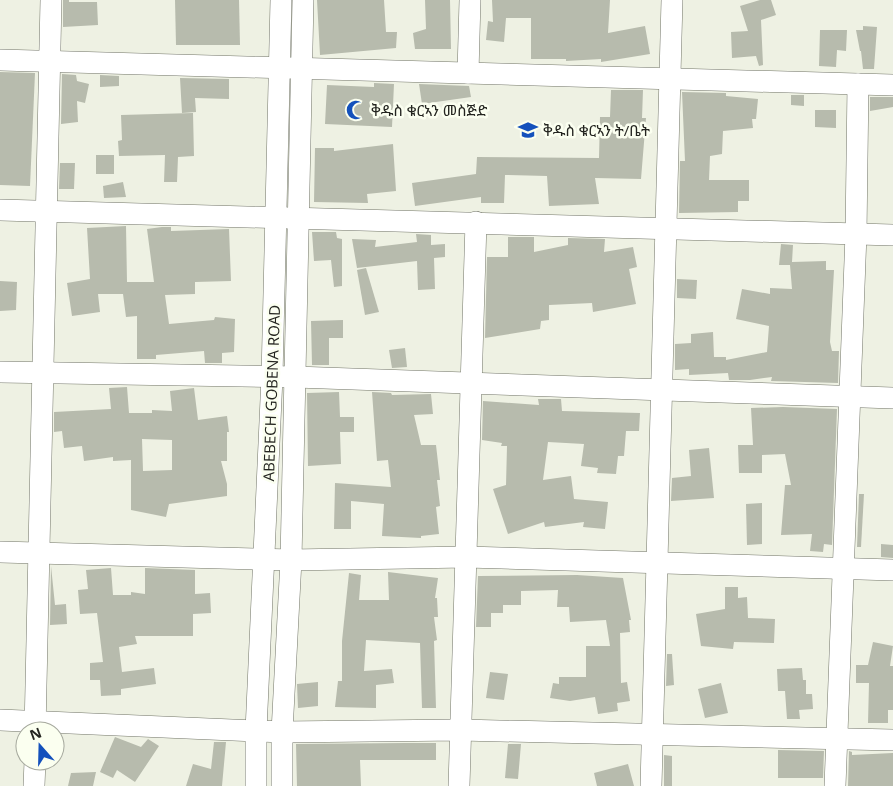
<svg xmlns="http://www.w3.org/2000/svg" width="893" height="786" font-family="'Open Sans','Noto Sans Ethiopic',sans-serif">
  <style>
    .building { fill: #b7bbad; fill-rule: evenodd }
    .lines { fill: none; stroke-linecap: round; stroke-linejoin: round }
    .minor-casing { stroke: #737669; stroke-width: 22 }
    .minor { stroke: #fff; stroke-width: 21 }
    .labels { text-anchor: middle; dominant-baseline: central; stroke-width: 5; stroke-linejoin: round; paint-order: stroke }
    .poi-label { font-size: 15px; fill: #242520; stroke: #fbfff0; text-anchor: start }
    .street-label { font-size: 15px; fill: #242520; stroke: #fbfff0 }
  </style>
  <rect width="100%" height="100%" fill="#eef1e3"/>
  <g class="building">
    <polygon points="63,0 69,0 69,2 97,2 98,25 63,27"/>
    <polygon points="175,0 239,0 240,45 176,45"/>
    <polygon points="317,0 384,0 386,32 397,32 396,48 320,55"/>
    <polygon points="425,0 450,0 451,49 415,49 413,33 426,29"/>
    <polygon points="492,0 610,0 608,33 645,26 650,54 601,62 601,59 566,61 566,59 531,59 531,18 506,18 504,42 486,40 488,21 493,22"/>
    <polygon points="760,0 771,0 776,15 761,20 763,65 759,66 756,56 732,58 731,32 748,31 740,6"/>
    <polygon points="863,26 877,27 874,69 863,69 861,51 860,51 856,30 863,30"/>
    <polygon points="820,30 847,30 846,51 837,50 836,67 819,66"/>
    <polygon points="0,72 35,73 30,186 0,185"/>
    <polygon points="62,74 76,75 77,81 89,84 85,103 77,101 78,122 61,124"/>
    <polygon points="100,75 119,76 119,86 100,87"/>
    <polygon points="180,78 229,79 229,99 195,98 196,112 182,113"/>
    <polygon points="374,83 394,84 392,127 325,124 327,85 374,87"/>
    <polygon points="419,84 469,86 471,97 422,104"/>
    <polygon points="611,90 643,90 642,118 646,118 641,179 595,178 599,204 549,206 547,176 505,175 504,203 481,203 481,197 415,206 412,183 476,174 477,157 599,158 600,117 610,117"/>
    <polygon points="682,92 726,93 726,96 758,99 756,119 752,119 753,128 723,131 722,154 710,156 709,180 749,180 749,201 738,201 738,212 679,213 680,161 685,161"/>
    <polygon points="791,95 804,95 804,106 791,105"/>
    <polygon points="870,97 893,97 893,107 870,111"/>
    <polygon points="815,110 836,110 836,128 815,127"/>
    <polygon points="193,113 194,156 178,157 177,182 164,182 165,155 119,156 118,141 122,140 121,115"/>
    <polygon points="393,144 396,191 367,194 368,203 314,202 315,148 334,148 334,151"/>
    <rect x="96" y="155" width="18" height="19"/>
    <polygon points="60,163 75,163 74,189 59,189"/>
    <polygon points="123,182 126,197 104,198 103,186"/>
    <polygon points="126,226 127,282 154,282 147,229 162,227 171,227 171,231 229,229 231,281 195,282 195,294 165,295 169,324 214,320 215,317 235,319 234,352 222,353 222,363 205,363 204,351 156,355 156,359 137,359 137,316 126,317 123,294 98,294 100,312 72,316 67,283 90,279 87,228"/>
    <polygon points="312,232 336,232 337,238 342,239 342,286 334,287 331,260 314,261"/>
    <polygon points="416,234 431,235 431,245 445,244 445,257 434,258 435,289 418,290 417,261 357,268 352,239 376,240 375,247 417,242"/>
    <polygon points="508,237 534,237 534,252 568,245 568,238 605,239 604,252 633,247 637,267 629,269 636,304 593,312 592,303 549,305 549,320 541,321 540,329 485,338 487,257 508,257"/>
    <polygon points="781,244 793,245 792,262 826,261 826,270 834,270 830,342 832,351 839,351 838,383 771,381 772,377 750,380 729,380 728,373 689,375 689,369 675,370 675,344 691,343 691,334 713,332 714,357 726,357 726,360 767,352 769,326 736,319 742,289 770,294 770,288 792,289 790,265 779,265"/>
    <polygon points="366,268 379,312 365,315 357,270"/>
    <polygon points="677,279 697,280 696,299 677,298"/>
    <polygon points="0,281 17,282 16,310 0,311"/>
    <polygon points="343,320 343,338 329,338 329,365 312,365 311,321"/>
    <polygon points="405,348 407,367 392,368 389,350"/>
    <path d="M127,387L129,413H152V410L172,411L170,391L194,388L198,420L227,416L229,432H227V461H221L227,484V496L169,504L166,517L131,510V460L113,461V457L84,461L82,446L64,448L62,431L54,432V412L111,409L109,388ZM142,439L172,440V470L143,471Z"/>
    <polygon points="339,392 340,417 354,417 354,432 340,432 341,464 308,466 307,393"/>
    <polygon points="372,392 391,393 392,395 431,394 433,414 414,415 421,445 436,445 440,480 437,480 440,506 436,507 439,534 421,536 421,538 382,536 384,504 351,501 351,529 334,529 335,483 391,487 388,460 377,461"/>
    <polygon points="538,399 561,399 562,411 640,413 639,431 626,431 624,456 618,456 616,474 597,473 598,468 581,466 584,444 548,442 543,480 571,476 574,499 608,502 605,529 583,527 584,522 545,527 544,522 508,534 493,489 506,485 507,446 501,446 502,443 482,440 483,401 539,405"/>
    <polygon points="783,407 837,409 832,545 824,544 823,552 810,551 812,534 781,535 785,485 791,485 785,454 762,455 762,473 739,473 738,445 753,445 751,408"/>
    <polygon points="709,448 714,498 671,501 672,478 691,476 689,450"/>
    <polygon points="859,494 864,494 861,547 857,547"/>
    <polygon points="762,503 762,544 747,545 746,504"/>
    <polygon points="881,544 893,545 893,558 881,557"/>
    <polygon points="51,566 55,605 66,604 67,624 50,625"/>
    <polygon points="111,568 113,595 131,595 131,592 145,594 145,568 195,570 195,594 210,593 211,613 193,614 193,636 135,636 137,644 119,647 122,672 154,668 156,684 121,689 121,695 101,696 100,680 90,680 90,663 103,662 97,613 80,614 78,590 88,589 86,570"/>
    <polygon points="388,572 438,578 435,598 437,598 438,617 434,617 437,640 434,641 436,708 422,708 420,643 366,640 364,671 392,669 394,683 376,685 376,708 335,707 338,681 342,681 342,641 349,573 361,575 359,600 389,600"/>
    <polygon points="577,575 623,578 631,620 629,620 630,632 620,633 621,683 627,682 630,701 617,703 618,711 598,714 595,697 570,701 550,698 553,683 559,684 559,677 586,677 586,646 610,646 606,620 570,622 569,607 557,607 558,590 521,591 521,605 503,605 503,613 491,613 491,627 476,627 478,576"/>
    <polygon points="725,587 738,587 738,598 747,597 748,618 775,619 774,643 734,642 733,649 701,646 696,614 725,609"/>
    <polygon points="873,642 893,646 890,666 893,666 893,710 888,710 888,723 868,723 869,683 856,683 856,665 868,665"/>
    <polygon points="667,654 672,654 674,685 666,686"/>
    <polygon points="802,668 803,680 806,680 806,694 812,694 813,709 799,710 800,719 787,719 785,691 778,691 777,669"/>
    <polygon points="490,672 508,674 504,700 486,698"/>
    <polygon points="318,682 318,706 298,708 297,684"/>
    <polygon points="721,683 728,713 705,718 698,689"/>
    <polygon points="115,737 141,747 148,739 159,746 135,782 117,770 113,778 100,772"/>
    <polygon points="214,742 226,742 222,786 186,786 193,764 211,769"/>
    <polygon points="405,743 436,743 436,760 360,760 361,786 297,786 296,744"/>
    <polygon points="508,744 521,744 518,779 505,778"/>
    <polygon points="778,750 824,751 823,778 778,778"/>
    <polygon points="849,751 852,752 852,755 893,753 893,786 848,786"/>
    <polygon points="664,755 672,756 672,786 664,786"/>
    <polygon points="628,764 634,786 597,786 594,773"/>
    <polygon points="96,772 93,786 68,786 71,773"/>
  </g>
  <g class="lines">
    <defs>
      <g id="minor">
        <polyline points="0,60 893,85"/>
        <polyline points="468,73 470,0"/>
        <polyline points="0,210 893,235"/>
        <polyline points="0,372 295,377 893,398"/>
        <polyline points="0,552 291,560 466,557 893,570"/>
        <polyline points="0,720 282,732 460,730 893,740"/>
        <polyline points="35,731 51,0"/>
        <polyline points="34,786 35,761"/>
        <polyline points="256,786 256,731 272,377 281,0"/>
        <polyline points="282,786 282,732 291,560 303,0"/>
        <polyline points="459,786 476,222"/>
        <polyline points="651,786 672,0"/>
        <polyline points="835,786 856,234 858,84"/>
      </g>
    </defs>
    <use href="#minor" class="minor-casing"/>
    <use href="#minor" class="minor"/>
  </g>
  <defs>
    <symbol id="mosque-bare" viewBox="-9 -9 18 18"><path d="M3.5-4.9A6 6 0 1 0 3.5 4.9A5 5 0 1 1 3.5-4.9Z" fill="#1451bc" stroke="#fbfff0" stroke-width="2.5" paint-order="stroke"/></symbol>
    <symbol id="school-bare" viewBox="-9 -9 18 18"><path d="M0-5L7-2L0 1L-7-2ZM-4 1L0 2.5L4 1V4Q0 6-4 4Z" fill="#1451bc" stroke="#fbfff0" stroke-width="2.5" paint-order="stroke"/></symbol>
  </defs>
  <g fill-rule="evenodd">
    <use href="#mosque-bare" x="342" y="96" width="28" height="28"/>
    <use href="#school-bare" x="514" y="116" width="28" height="28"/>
  </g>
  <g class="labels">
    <g class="poi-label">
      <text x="371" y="110">ቅዱስ ቁርኣን መስጅድ</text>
      <text x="543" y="130">ቅዱስ ቁርኣን ት/ቤት</text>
    </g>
    <g class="street-label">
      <text transform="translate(271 393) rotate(-88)">ABEBECH GOBENA ROAD</text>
    </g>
  </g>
  <g transform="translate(40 746) rotate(340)"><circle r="24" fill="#fbfff0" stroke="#a5a89d"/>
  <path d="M0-4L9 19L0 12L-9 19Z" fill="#1451bc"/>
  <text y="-8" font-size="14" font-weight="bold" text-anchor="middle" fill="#242520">N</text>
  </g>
</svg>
